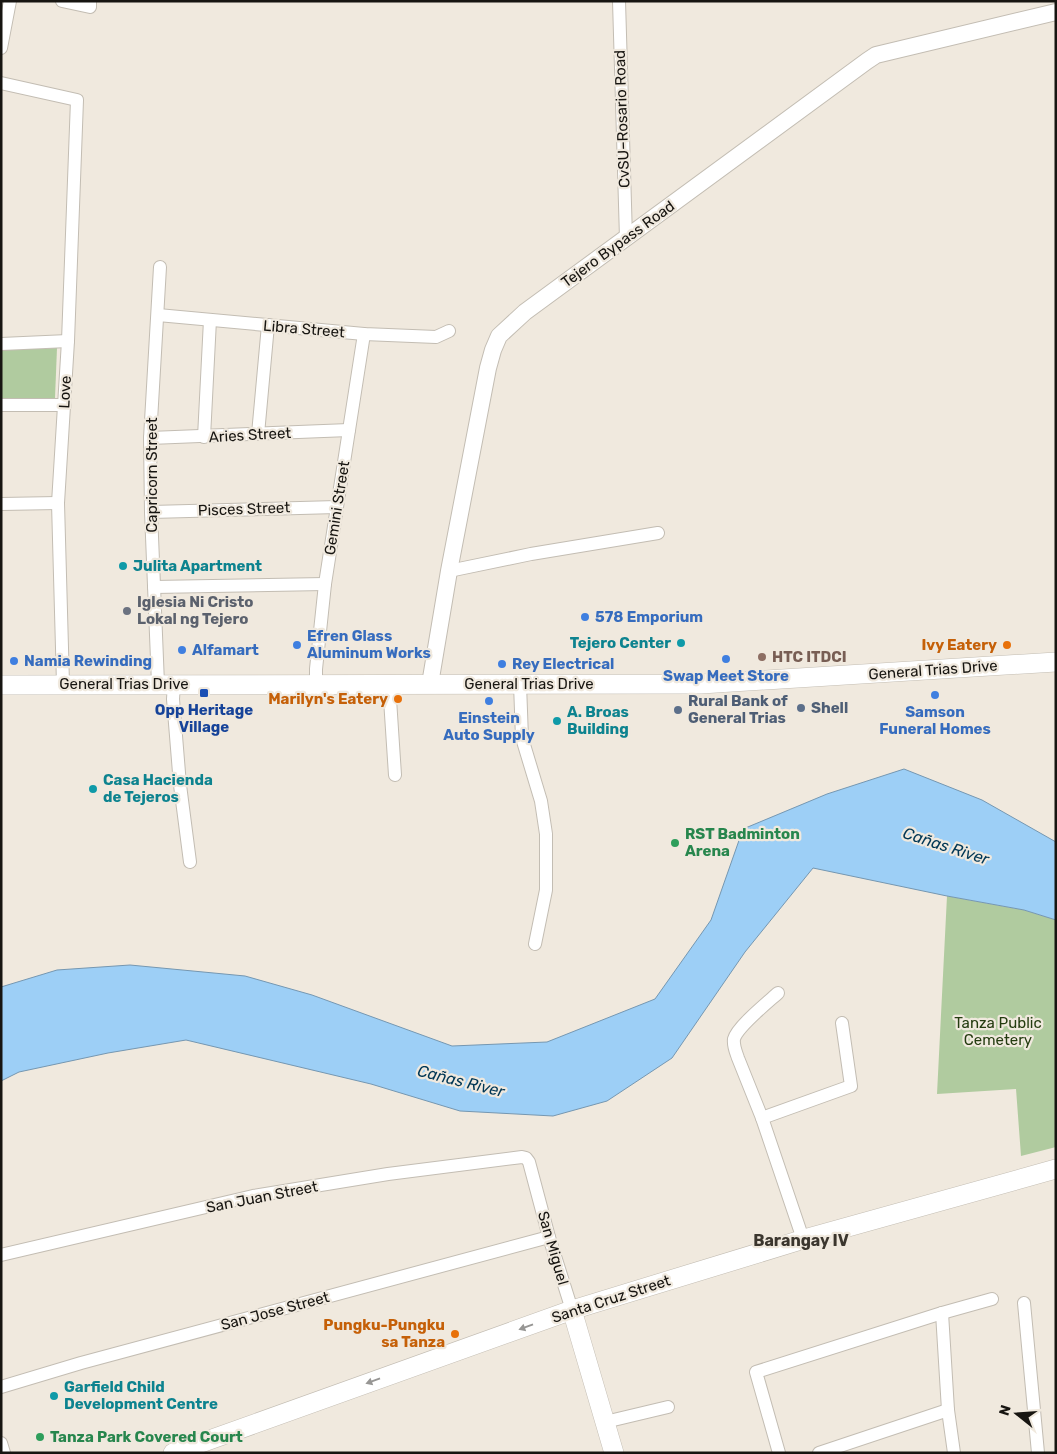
<svg xmlns="http://www.w3.org/2000/svg" width="1057" height="1454" font-family="Rubik,sans-serif">
  <style>
    .green { fill: #b0cb9f }
    .water { fill: #9dcff6; stroke: #7597b1 }
    .lines { fill: none; stroke-linecap: round; stroke-linejoin: round }
    .minor-casing { stroke: #c3bdb3; stroke-width: 14 }
    .tertiary-casing { stroke: #c3bdb3; stroke-width: 18 }
    .secondary-casing { stroke: #c3bdb3; stroke-width: 20 }
    .minor { stroke: #fff; stroke-width: 12 }
    .tertiary { stroke: #fff; stroke-width: 16 }
    .secondary { stroke: #fff; stroke-width: 19 }
    .oneway { fill: #979694 }
    .culture-dot { fill: #0f9aa8; stroke: #f0e9de; stroke-width: 2 }
    .worship-dot { fill: #6b7280; stroke: #f0e9de; stroke-width: 2 }
    .shop-dot { fill: #3f7fe0; stroke: #f0e9de; stroke-width: 2 }
    .food-dot { fill: #e8710a; stroke: #f0e9de; stroke-width: 2 }
    .education-dot { fill: #8d6e63; stroke: #f0e9de; stroke-width: 2 }
    .transit-dot { fill: #1a4fb4; stroke: #f0e9de; stroke-width: 2 }
    .service-dot { fill: #5c6f8a; stroke: #f0e9de; stroke-width: 2 }
    .leisure-dot { fill: #2e9e5b; stroke: #f0e9de; stroke-width: 2 }
    .labels { text-anchor: middle; dominant-baseline: central; stroke-width: 4.5; stroke-linejoin: round; paint-order: stroke }
    .street-label { font-size: 15px; fill: #171511; stroke: #f0e9de }
    .culture-label { font-size: 15px; font-weight: bold; fill: #0d838f; stroke: #f0e9de; text-anchor: start }
    .worship-label { font-size: 15px; font-weight: bold; fill: #5b616d; stroke: #f0e9de; text-anchor: start }
    .shop-label { font-size: 15px; font-weight: bold; fill: #366cbe; stroke: #f0e9de; text-anchor: start }
    .food-label { font-size: 15px; font-weight: bold; fill: #c56008; stroke: #f0e9de; text-anchor: end }
    .education-label { font-size: 15px; font-weight: bold; fill: #785e54; stroke: #f0e9de; text-anchor: start }
    .service-label { font-size: 15px; font-weight: bold; fill: #4e5e75; stroke: #f0e9de; text-anchor: start }
    .transit-label { font-size: 15px; font-weight: bold; fill: #164399; stroke: #f0e9de }
    .leisure-label { font-size: 15px; font-weight: bold; fill: #27864d; stroke: #f0e9de; text-anchor: start }
    .park-label { font-size: 15px; fill: #243c10; stroke: #f0e9de }
    .water-label { font-size: 16px; font-style: italic; fill: #013755; stroke: #f0e9de }
    .neighbourhood-label { font-size: 16px; font-weight: bold; fill: #3b362e; stroke: #f0e9de }
  </style>
  <rect width="100%" height="100%" fill="#f0e9de"/>
  <g class="green">
    <polygon points="57,348 55,398 1,399 1,349"/>
    <polygon points="947,896 1024,910 1056,920 1056,1147 1021,1156 1016,1089 937,1094"/>
  </g>
  <polygon class="water" points="904,769 982,800 1056,842 1056,920 1024,910 947,896 813,868 745,952 672,1058 607,1101 553,1116 460,1111 371,1084 186,1040 108,1053 19,1072 1,1081 1,987 57,970 130,965 245,976 312,995 452,1046 547,1042 655,999 711,920 743,829 827,794"/>
  <g class="lines">
    <defs>
      <g id="minor">
        <polyline points="62,1 90,7 90,1"/>
        <polyline points="619,1 626,238"/>
        <polyline points="1,48 10,1"/>
        <polyline points="1,83 77,100 68,341 58,503 63,684"/>
        <polyline points="158,315 364,334 436,337 449,331"/>
        <polyline points="1,344 68,341"/>
        <polyline points="1,405 65,405"/>
        <polyline points="258,434 268,325"/>
        <polyline points="204,437 210,320"/>
        <polyline points="150,438 349,430"/>
        <polyline points="1,504 58,503"/>
        <polyline points="151,512 337,507"/>
        <polyline points="449,571 531,554 658,533"/>
        <polyline points="154,587 325,584"/>
        <polyline points="158,684 151,512 150,438 160,267"/>
        <polyline points="174,684 173,699 180,785 190,862"/>
        <polyline points="316,684 316,669 325,584 364,334"/>
        <polyline points="389,684 395,775"/>
        <polyline points="520,684 522,738 541,801 546,834 546,890 535,944"/>
        <path d="M762,1118L738,1058C736,1052 733,1046 734,1039C737,1027 768,1002 778,993"/>
        <polyline points="803,1239 762,1118 851,1086 842,1023"/>
        <polyline points="1,1255 253,1196 388,1174 522,1157 526,1158 529,1162 549,1237 572,1310"/>
        <polyline points="1024,1303 1038,1453"/>
        <polyline points="942,1313 948,1410 954,1453"/>
        <polyline points="1,1387 81,1363 549,1237"/>
        <polyline points="605,1422 668,1407"/>
        <polyline points="1,1443 4,1453"/>
        <polyline points="779,1453 756,1372 942,1313 992,1299"/>
        <polyline points="819,1453 948,1410"/>
      </g>
      <polyline id="tertiary" points="430,684 449,571 488,368 493,350 499,336 525,312 867,61 876,55 1056,12"/>
      <g id="secondary">
        <polyline points="1,685 701,684 1056,662"/>
        <polyline points="572,1310 614,1453"/>
        <polyline points="173,1453 572,1310 801,1240 1056,1169"/>
      </g>
    </defs>
    <use href="#minor" class="minor-casing"/>
    <use href="#tertiary" class="tertiary-casing"/>
    <use href="#secondary" class="secondary-casing"/>
    <use href="#minor" class="minor"/>
    <use href="#tertiary" class="tertiary"/>
    <use href="#secondary" class="secondary"/>
  </g>
  <defs><path id="oneway-solid" d="M-6-.8H1V-3.2L6.5 0L1 3.2V.8H-6Z" transform="scale(1.25)"/></defs>
  <g class="oneway">
    <use href="#oneway-solid" transform="translate(526 1327) rotate(160)"/>
    <use href="#oneway-solid" transform="translate(373 1381) rotate(160)"/>
  </g>
  <g class="culture-dot">
    <circle cx="123" cy="566" r="5"/>
    <circle cx="681" cy="643" r="5"/>
    <circle cx="557" cy="721" r="5"/>
    <circle cx="93" cy="789" r="5"/>
    <circle cx="54" cy="1396" r="5"/>
  </g>
  <circle class="worship-dot" cx="127" cy="611" r="5"/>
  <g class="shop-dot">
    <circle cx="585" cy="617" r="5"/>
    <circle cx="297" cy="645" r="5"/>
    <circle cx="182" cy="650" r="5"/>
    <circle cx="726" cy="659" r="5"/>
    <circle cx="14" cy="661" r="5"/>
    <circle cx="502" cy="664" r="5"/>
    <circle cx="935" cy="695" r="5"/>
    <circle cx="489" cy="701" r="5"/>
  </g>
  <g class="food-dot">
    <circle cx="1007" cy="645" r="5"/>
    <circle cx="398" cy="699" r="5"/>
    <circle cx="455" cy="1334" r="5"/>
  </g>
  <circle class="education-dot" cx="762" cy="657" r="5"/>
  <rect class="transit-dot" x="199" y="688" width="10" height="10" rx="2.5"/>
  <g class="service-dot">
    <circle cx="801" cy="708" r="5"/>
    <circle cx="678" cy="710" r="5"/>
  </g>
  <g class="leisure-dot">
    <circle cx="675" cy="843" r="5"/>
    <circle cx="40" cy="1437" r="5"/>
  </g>
  <g class="labels">
    <g class="street-label">
      <text transform="translate(622 119) rotate(-92)">CvSU–Rosario Road</text>
      <text transform="translate(618 244) rotate(-36)">Tejero Bypass Road</text>
      <text transform="translate(304 329) rotate(5)">Libra Street</text>
      <text transform="translate(65 392) rotate(-87)">Love</text>
      <text transform="translate(250 435) rotate(-3)">Aries Street</text>
      <text transform="translate(152 475) rotate(-90)">Capricorn Street</text>
      <text transform="translate(337 508) rotate(-81)">Gemini Street</text>
      <text transform="translate(244 509) rotate(-2)">Pisces Street</text>
      <text transform="translate(933 670) rotate(-4)">General Trias Drive</text>
      <text x="124" y="684">General Trias Drive</text>
      <text x="529" y="684">General Trias Drive</text>
      <text transform="translate(262 1197) rotate(-11)">San Juan Street</text>
      <text transform="translate(553 1248) rotate(74)">San Miguel</text>
      <text transform="translate(611 1299) rotate(-18)">Santa Cruz Street</text>
      <text transform="translate(275 1311) rotate(-15)">San Jose Street</text>
    </g>
    <g class="culture-label">
      <text x="133" y="566">Julita Apartment</text>
      <text x="671" y="643" text-anchor="end">Tejero Center</text>
      <text x="567" y="712">A. Broas<tspan x="567" dy="17">Building</tspan></text>
      <text x="103" y="780">Casa Hacienda<tspan x="103" dy="17">de Tejeros</tspan></text>
      <text x="64" y="1387">Garfield Child<tspan x="64" dy="17">Development Centre</tspan></text>
    </g>
    <g class="worship-label">
      <text x="137" y="602">Iglesia Ni Cristo<tspan x="137" dy="17">Lokal ng Tejero</tspan></text>
    </g>
    <g class="shop-label">
      <text x="595" y="617">578 Emporium</text>
      <text x="307" y="636">Efren Glass<tspan x="307" dy="17">Aluminum Works</tspan></text>
      <text x="192" y="650">Alfamart</text>
      <text x="24" y="661">Namia Rewinding</text>
      <text x="512" y="664">Rey Electrical</text>
      <text x="726" y="676" text-anchor="middle">Swap Meet Store</text>
      <text x="935" y="712" text-anchor="middle">Samson<tspan x="935" dy="17">Funeral Homes</tspan></text>
      <text x="489" y="718" text-anchor="middle">Einstein<tspan x="489" dy="17">Auto Supply</tspan></text>
    </g>
    <g class="food-label">
      <text x="997" y="645">Ivy Eatery</text>
      <text x="388" y="699">Marilyn's Eatery</text>
      <text x="445" y="1325">Pungku-Pungku<tspan x="445" dy="17">sa Tanza</tspan></text>
    </g>
    <g class="education-label">
      <text x="772" y="657">HTC ITDCI</text>
    </g>
    <g class="service-label">
      <text x="688" y="701">Rural Bank of<tspan x="688" dy="17">General Trias</tspan></text>
      <text x="811" y="708">Shell</text>
    </g>
    <g class="transit-label">
      <text x="204" y="710">Opp Heritage<tspan x="204" dy="17">Village</tspan></text>
    </g>
    <g class="leisure-label">
      <text x="685" y="834">RST Badminton<tspan x="685" dy="17">Arena</tspan></text>
      <text x="50" y="1437">Tanza Park Covered Court</text>
    </g>
    <g class="park-label">
      <text x="998" y="1023">Tanza Public<tspan x="998" dy="17">Cemetery</tspan></text>
    </g>
    <g class="water-label">
      <text transform="translate(946 846) rotate(18)">Cañas River</text>
      <text transform="translate(461 1081) rotate(14)">Cañas River</text>
    </g>
    <g class="neighbourhood-label">
      <text x="801" y="1240">Barangay IV</text>
    </g>
  </g>
  <rect width="1057" height="1454" fill="none" stroke="#171511" stroke-width="5"/>
  <g transform="translate(1017 1414) rotate(287)" stroke="#f0e9de" stroke-width="4" paint-order="stroke">
  <path d="M0-4L9 19L0 12L-9 19Z" fill="#171511"/>
  <text y="-8" font-size="14" font-weight="bold" text-anchor="middle" fill="#171511">N</text>
  </g>
</svg>
